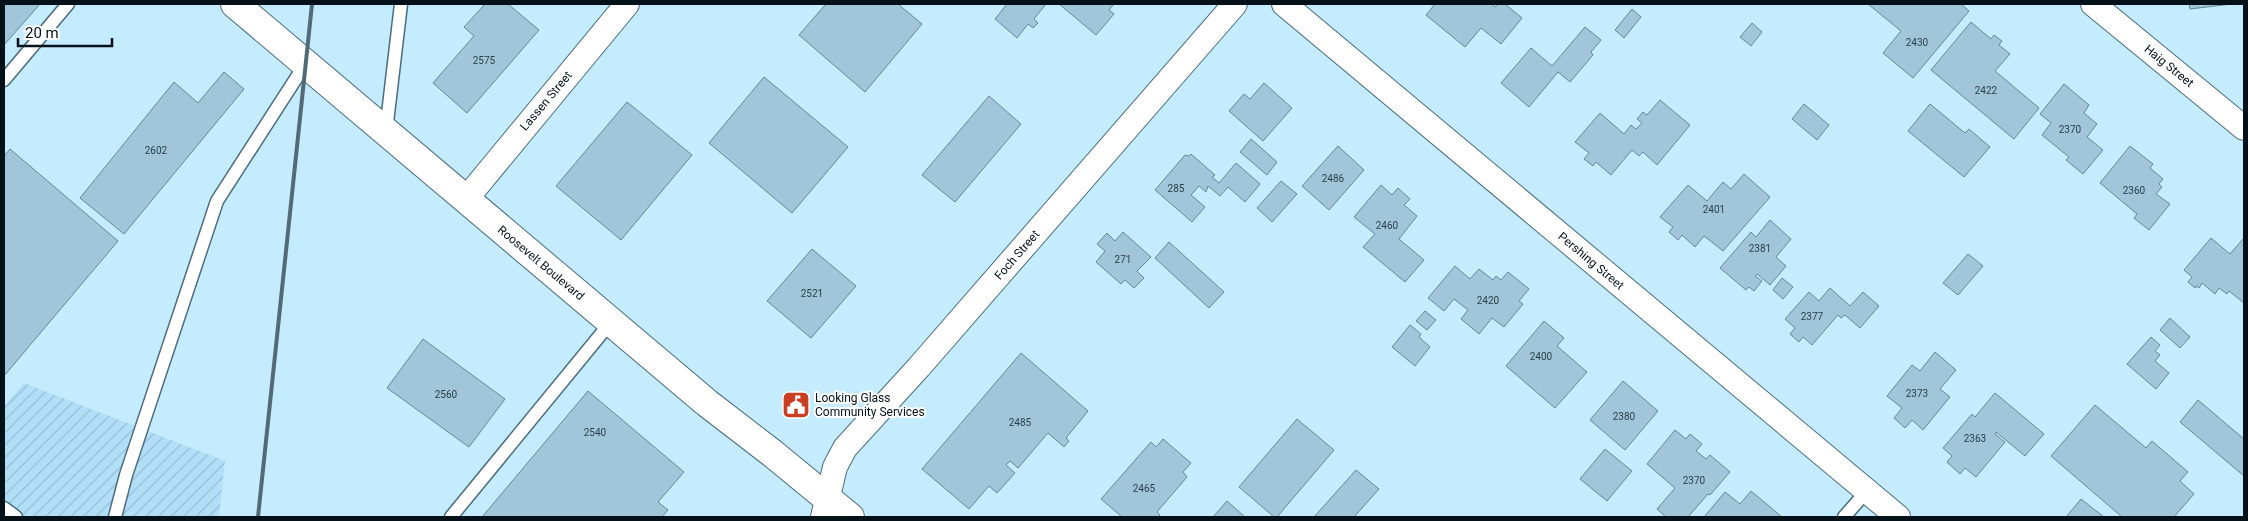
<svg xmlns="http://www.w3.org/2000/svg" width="2248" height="521" font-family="Roboto,sans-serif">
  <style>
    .industrial { fill: url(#industrial-furrows) }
    .building { fill: #a1c6d9; stroke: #648799 }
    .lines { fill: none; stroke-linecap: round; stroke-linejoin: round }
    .lane-casing { stroke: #4a6c7e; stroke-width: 15 }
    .street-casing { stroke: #4a6c7e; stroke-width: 26 }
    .secondary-casing { stroke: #4a6c7e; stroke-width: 30 }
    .lane { stroke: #fff; stroke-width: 12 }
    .street { stroke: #fff; stroke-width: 24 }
    .secondary { stroke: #fff; stroke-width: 28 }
    .rail { stroke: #526a76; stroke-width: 4 }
    .labels { text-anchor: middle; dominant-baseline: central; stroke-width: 4; stroke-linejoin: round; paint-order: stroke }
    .number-label { font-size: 10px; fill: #2b3e48 }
    .street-label { font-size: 12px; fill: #041118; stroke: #fff }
    .poi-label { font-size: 12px; fill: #041118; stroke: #fff; text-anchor: start }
  </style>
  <defs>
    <pattern id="industrial-furrows" width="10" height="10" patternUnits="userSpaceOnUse" patternTransform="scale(1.25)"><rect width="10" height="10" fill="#b1dff7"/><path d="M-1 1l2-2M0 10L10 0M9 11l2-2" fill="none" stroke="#97bed3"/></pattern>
  </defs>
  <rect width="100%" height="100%" fill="#c5ebff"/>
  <polygon class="industrial" points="24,383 225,461 219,517 4,517 4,406"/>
  <g class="building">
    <polygon points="4,4 40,4 4,45"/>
    <polygon points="485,4 508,4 539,30 467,113 433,83 474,36 464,27"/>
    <polygon points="826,4 898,4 922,24 865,92 799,35"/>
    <polygon points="1007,4 1046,4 1034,19 1038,23 1033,28 1028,24 1017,38 995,19"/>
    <polygon points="1059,4 1114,4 1109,10 1114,14 1096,35"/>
    <polygon points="1435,4 1492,4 1495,7 1498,4 1505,4 1522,18 1501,44 1481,28 1465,47 1426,15"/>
    <polygon points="1868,4 1961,4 1969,11 1913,78 1883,53 1901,31"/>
    <polygon points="2189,4 2232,4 2190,9"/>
    <polygon points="1632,9 1641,17 1624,38 1615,30"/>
    <polygon points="1971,22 1991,39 1994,35 2002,41 1999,45 2010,54 1995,71 2039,108 2014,139 1931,70"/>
    <polygon points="1752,23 1762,32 1751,46 1740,37"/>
    <polygon points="1585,27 1601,40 1591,52 1593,55 1570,82 1558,72 1529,107 1501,83 1531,48 1552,66"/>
    <polygon points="224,72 244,89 124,234 80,198 174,82 198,103"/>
    <polygon points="764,77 848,147 792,213 709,143"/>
    <polygon points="1264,83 1292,108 1263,141 1229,111 1244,94 1250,99"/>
    <polygon points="2064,84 2089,105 2084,113 2097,124 2087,137 2103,150 2083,174 2066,160 2069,157 2042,135 2051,123 2040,114"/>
    <polygon points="989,96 1021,124 955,202 922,175"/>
    <polygon points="1660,100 1690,125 1657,165 1643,152 1639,156 1632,150 1611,175 1596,162 1593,166 1584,159 1589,153 1575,142 1600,113 1624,134 1631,125 1636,129 1642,123 1637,119 1643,112 1647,115"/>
    <polygon points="627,102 692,155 621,240 556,186"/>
    <polygon points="1804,104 1829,125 1817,140 1792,119"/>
    <polygon points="1930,104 1965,133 1969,129 1990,147 1964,177 1908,131"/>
    <polygon points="1251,139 1277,162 1267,175 1240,152"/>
    <polygon points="1338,146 1364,170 1329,210 1302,186"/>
    <polygon points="2130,146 2153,164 2150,168 2163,179 2159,184 2162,187 2156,194 2170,204 2149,230 2134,218 2137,214 2100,183"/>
    <polygon points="10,149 118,241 4,376 4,156"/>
    <polygon points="1191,154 1215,175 1212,177 1219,183 1236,163 1260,184 1245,202 1228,187 1220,196 1208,186 1206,192 1199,186 1191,195 1205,207 1192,222 1155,190 1185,155 1189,156"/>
    <polygon points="1744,174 1770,197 1723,251 1704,236 1695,247 1682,235 1678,240 1669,232 1673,227 1660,217 1688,185 1707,201 1723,182 1731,189"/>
    <polygon points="1281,181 1297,194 1272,222 1257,208"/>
    <polygon points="1381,185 1392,195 1398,188 1410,199 1404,205 1417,216 1399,239 1424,260 1405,282 1363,247 1375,234 1354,217"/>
    <polygon points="1770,220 1791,239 1776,257 1786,266 1770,285 1757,274 1755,276 1762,281 1754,291 1749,287 1746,290 1720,268 1751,232 1756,237"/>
    <polygon points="1123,232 1151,257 1137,271 1144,278 1134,288 1125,280 1121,284 1096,262 1105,251 1097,244 1107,233 1115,241"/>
    <polygon points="2211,238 2230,254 2243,239 2244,240 2244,303 2229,291 2227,294 2219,288 2215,294 2202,283 2199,288 2196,286 2195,288 2188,282 2192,277 2184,270"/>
    <polygon points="1169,242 1224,292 1209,308 1155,258"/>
    <polygon points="812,249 856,286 811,338 767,301"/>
    <polygon points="1968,254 1983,266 1958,295 1943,283"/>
    <polygon points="1455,266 1470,279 1479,269 1493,280 1496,276 1501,280 1508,272 1529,289 1519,301 1523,304 1504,327 1492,318 1479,334 1461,319 1468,310 1454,299 1444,311 1428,298"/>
    <polygon points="1782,278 1793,287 1783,299 1773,290"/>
    <polygon points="1830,288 1850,306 1863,292 1879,306 1860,328 1845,315 1841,318 1838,315 1812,345 1803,337 1799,342 1790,334 1795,328 1785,319 1809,292 1819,301"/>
    <polygon points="1425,311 1436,320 1427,330 1416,321"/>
    <polygon points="2170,318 2190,337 2180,348 2160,330"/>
    <polygon points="1544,321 1564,338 1557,346 1587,372 1555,408 1506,366"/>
    <polygon points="1410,325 1421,334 1419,337 1430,347 1415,366 1392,347"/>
    <polygon points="2151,337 2160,345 2155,351 2160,355 2155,361 2169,373 2156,389 2127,364"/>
    <polygon points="423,339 505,399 469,447 387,388"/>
    <polygon points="1935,352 1956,370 1940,389 1950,397 1923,430 1912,420 1905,428 1894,418 1902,408 1887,396 1912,365 1920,371"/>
    <polygon points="1021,353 1088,411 1066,438 1069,441 1064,447 1048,433 1018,468 1010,461 1006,465 1015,473 997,493 989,486 969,509 922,469"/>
    <polygon points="1623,381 1658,411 1625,450 1590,420"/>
    <polygon points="588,391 684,472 658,502 668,510 662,517 482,517"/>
    <polygon points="1995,393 2044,434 2025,456 1996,432 1995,434 2005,442 1976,477 1965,468 1960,474 1947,462 1952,456 1943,448 1972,414 1975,417"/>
    <polygon points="2198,400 2244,439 2244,476 2180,422"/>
    <polygon points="2095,405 2146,448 2152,441 2188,472 2180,481 2194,494 2174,517 2122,517 2051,456"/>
    <polygon points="1297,419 1334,450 1277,517 1274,517 1239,487"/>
    <polygon points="1675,430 1686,439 1690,434 1702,444 1696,451 1706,459 1710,455 1730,472 1710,495 1708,494 1688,517 1666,517 1657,509 1675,488 1647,464"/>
    <polygon points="1163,439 1191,463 1183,472 1187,477 1157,512 1160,515 1158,517 1122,517 1101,499 1151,442 1156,447"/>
    <polygon points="1605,449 1632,471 1607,501 1580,479"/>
    <polygon points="1356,470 1379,489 1354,517 1314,517"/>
    <polygon points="1751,491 1782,517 1704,517 1725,492 1740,504"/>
    <polygon points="2081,499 2104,517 2066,517"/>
    <polygon points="1227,501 1245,517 1213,517"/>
  </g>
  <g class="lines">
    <defs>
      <g id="lane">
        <polyline points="4,80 68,4"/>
        <polyline points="386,131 401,4"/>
        <polyline points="4,508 16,517"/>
        <polyline points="115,517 126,475 217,201 306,63"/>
        <polyline points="451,517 611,322"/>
        <polyline points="1844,517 1867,491"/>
      </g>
      <g id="street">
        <polyline points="1284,4 1898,517"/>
        <polyline points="2093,4 2244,128"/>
        <polyline points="466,199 627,4"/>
        <polyline points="823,517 835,467 845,448 919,367 1235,4"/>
      </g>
      <polyline id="secondary" points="235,4 707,403 772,453 850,517"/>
    </defs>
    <use href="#lane" class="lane-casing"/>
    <use href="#street" class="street-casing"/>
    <use href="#secondary" class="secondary-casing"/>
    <use href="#lane" class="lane"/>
    <use href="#street" class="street"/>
    <use href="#secondary" class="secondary"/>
    <polyline class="rail" points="258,517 312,4"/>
  </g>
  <defs>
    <symbol id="civic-square" viewBox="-11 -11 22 22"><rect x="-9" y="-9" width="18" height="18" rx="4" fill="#ca3f22" stroke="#fff"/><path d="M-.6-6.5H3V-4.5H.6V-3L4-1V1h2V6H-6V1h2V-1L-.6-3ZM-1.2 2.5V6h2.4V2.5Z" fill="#fff"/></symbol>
  </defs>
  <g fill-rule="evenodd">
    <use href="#civic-square" x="780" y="389" width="32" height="32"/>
  </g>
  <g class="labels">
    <g class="number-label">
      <text x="1917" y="42">2430</text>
      <text x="484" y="60">2575</text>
      <text x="1986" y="90">2422</text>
      <text x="2070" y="129">2370</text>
      <text x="156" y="150">2602</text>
      <text x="1333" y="178">2486</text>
      <text x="1176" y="188">285</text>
      <text x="2134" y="190">2360</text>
      <text x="1714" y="209">2401</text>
      <text x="1387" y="225">2460</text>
      <text x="1760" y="248">2381</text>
      <text x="1123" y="259">271</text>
      <text x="812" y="293">2521</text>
      <text x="1488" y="300">2420</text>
      <text x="1812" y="316">2377</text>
      <text x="1541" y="356">2400</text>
      <text x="1917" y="393">2373</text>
      <text x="446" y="394">2560</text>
      <text x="1624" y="416">2380</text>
      <text x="1020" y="422">2485</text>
      <text x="595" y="432">2540</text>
      <text x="1975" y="438">2363</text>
      <text x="1694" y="480">2370</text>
      <text x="1144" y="488">2465</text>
    </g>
    <g class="street-label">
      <text transform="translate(2169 66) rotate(39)">Haig Street</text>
      <text transform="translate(546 101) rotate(-50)">Lassen Street</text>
      <text transform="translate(1017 255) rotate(-49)">Foch Street</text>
      <text transform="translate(1591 261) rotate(40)">Pershing Street</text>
      <text transform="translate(541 263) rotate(40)">Roosevelt Boulevard</text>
    </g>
    <g class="poi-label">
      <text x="815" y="398">Looking Glass<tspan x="815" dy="14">Community Services</tspan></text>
    </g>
  </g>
  <rect width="2248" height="521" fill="none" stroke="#041118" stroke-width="10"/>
  <path d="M18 38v8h94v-8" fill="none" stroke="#041118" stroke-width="2.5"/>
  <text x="25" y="38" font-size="15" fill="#041118" stroke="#ffffff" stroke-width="4" paint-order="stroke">20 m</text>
</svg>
